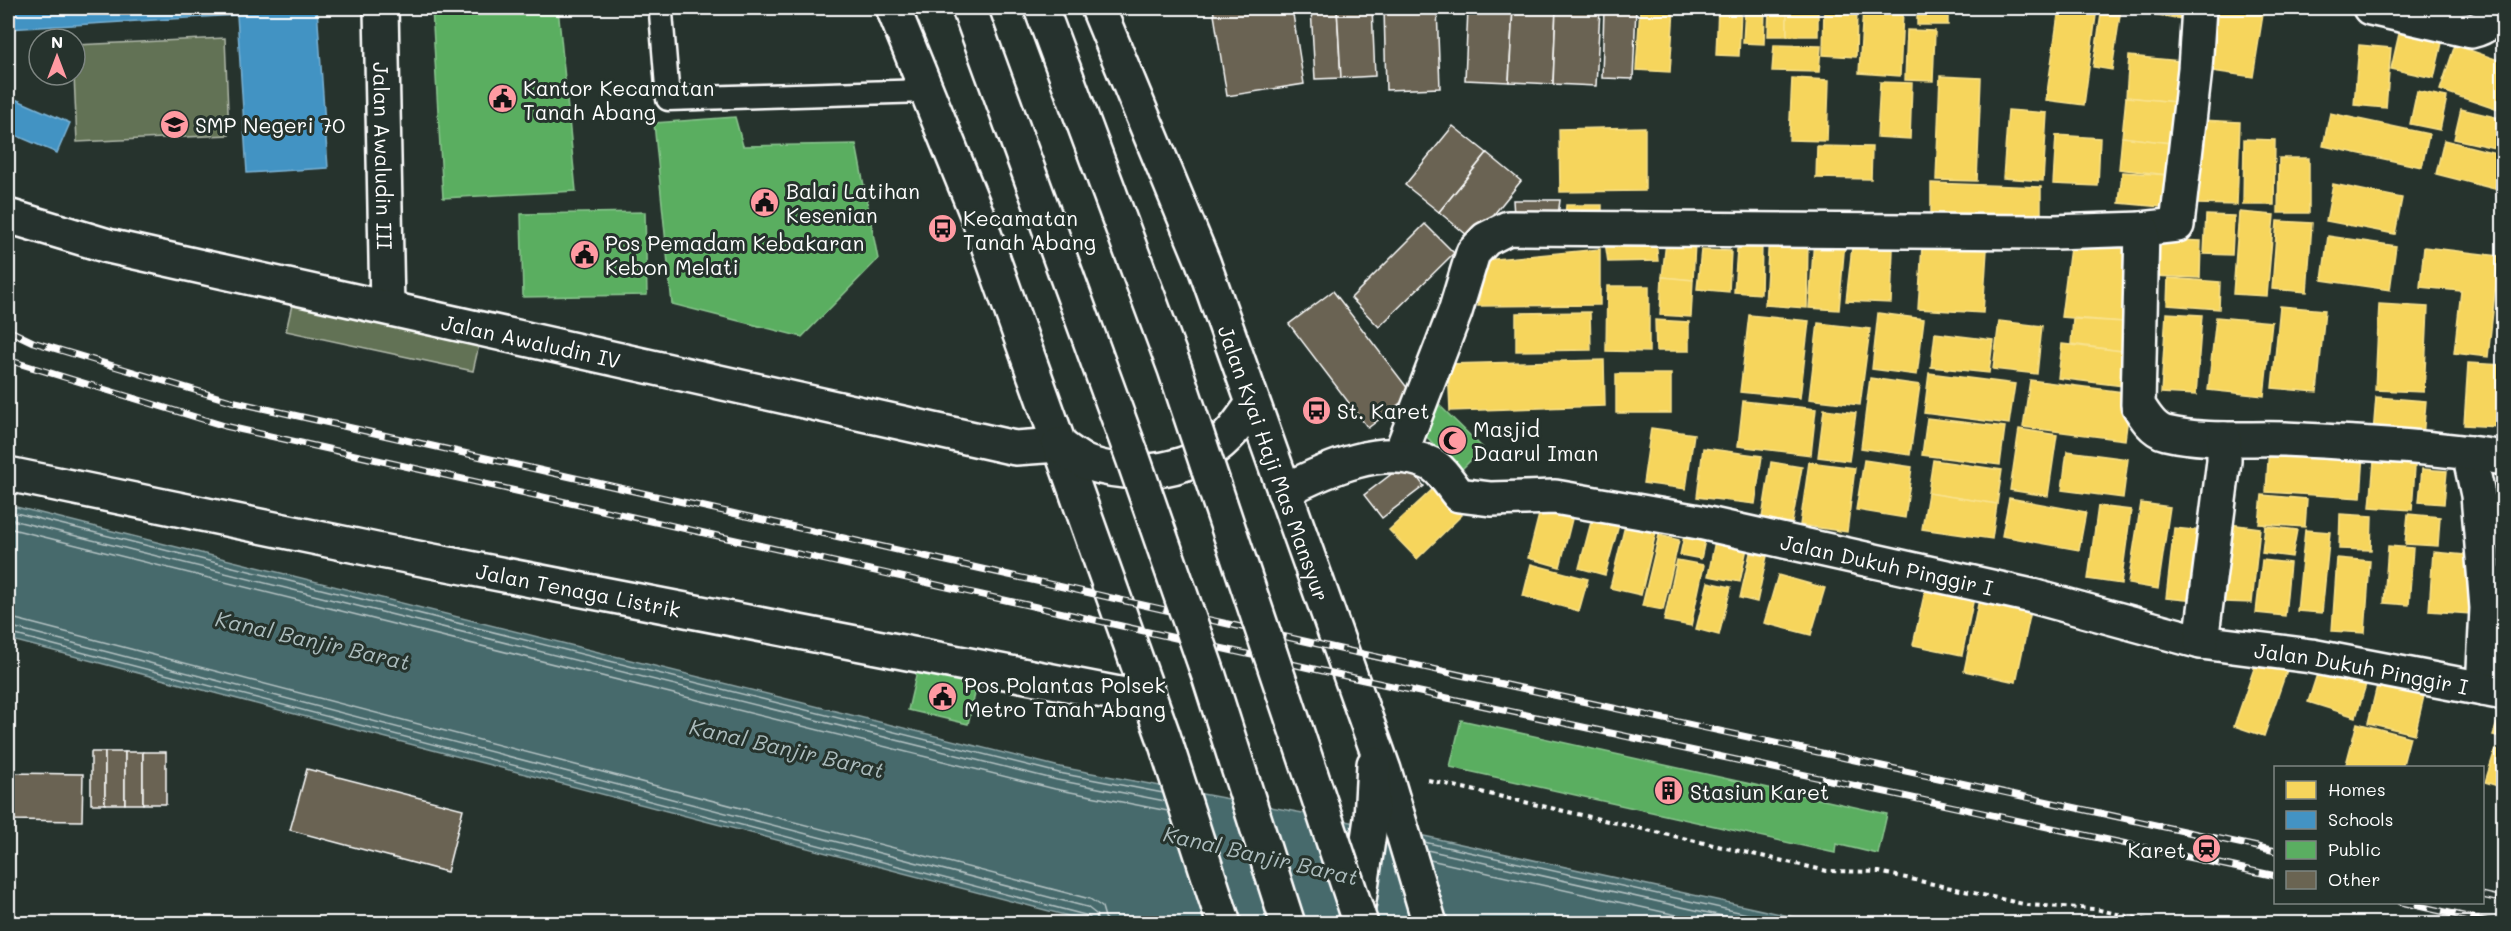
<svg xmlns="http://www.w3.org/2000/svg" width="2511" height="931" font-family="Mali,sans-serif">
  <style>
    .green { fill: #627254; stroke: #b0b8aa; stroke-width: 1.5 }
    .water { fill: #466a6c; stroke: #90a6a7; stroke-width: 1.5 }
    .homes { fill: #f6d55c; stroke: #f9e28d; stroke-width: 1.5 }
    .schools { fill: #4393c3; stroke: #7bb3d5; stroke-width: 1.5 }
    .public { fill: #5aae61; stroke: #8cc690; stroke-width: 1.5 }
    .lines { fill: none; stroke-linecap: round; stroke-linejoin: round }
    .shore { stroke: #b5c3c4; stroke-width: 1.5 }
    .building { fill: #6a6452; stroke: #fff; stroke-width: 1.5 }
    .lane-casing { stroke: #fff; stroke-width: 27 }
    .street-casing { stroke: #fff; stroke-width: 38 }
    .primary-casing { stroke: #fff; stroke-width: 38 }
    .path { stroke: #fff; stroke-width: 4; stroke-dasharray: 4.5 4.5; stroke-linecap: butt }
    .lane { stroke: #26332d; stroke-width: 22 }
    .street { stroke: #26332d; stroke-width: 33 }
    .primary { stroke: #26332d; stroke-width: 33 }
    .rail-casing { stroke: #fff; stroke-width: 7 }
    .rail { stroke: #26332d; stroke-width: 4.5; stroke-dasharray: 14; stroke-linecap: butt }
    .primary-bridge-casing { stroke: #fff; stroke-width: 38; stroke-linecap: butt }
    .primary-bridge { stroke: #26332d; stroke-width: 33 }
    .labels { text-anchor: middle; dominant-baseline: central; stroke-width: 6; stroke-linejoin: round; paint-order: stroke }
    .poi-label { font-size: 21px; fill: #fff; stroke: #26332d; text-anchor: start }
    .street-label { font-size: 21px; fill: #fff; stroke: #26332d }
    .water-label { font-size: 22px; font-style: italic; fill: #acbcbd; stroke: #26332d }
  </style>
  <rect width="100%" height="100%" fill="#26332d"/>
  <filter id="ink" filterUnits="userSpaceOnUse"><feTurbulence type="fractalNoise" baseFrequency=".0167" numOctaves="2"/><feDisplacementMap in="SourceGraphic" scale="12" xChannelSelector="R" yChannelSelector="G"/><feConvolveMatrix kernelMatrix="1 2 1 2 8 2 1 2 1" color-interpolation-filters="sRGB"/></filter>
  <g filter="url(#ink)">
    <g class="green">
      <polygon points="225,38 229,135 77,142 74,75 75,45"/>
      <polygon points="294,296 481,336 473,371 286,331"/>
    </g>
    <polygon class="water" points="8,505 1060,767 1424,836 1821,923 1095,923 8,639"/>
    <g class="homes">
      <polygon points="1640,8 1674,8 1670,72 1636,70"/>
      <polygon points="1678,8 1714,8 1714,14 1678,13"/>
      <polygon points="1718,8 1741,8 1739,56 1716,55"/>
      <polygon points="1745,8 1765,8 1764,44 1743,43"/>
      <polygon points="1769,8 1787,8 1787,36 1768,36"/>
      <rect x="1787" y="8" width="31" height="28"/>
      <polygon points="1824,8 1857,8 1856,57 1823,55"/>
      <polygon points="1863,8 1903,11 1900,76 1859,73"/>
      <rect x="1917" y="8" width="31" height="17"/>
      <polygon points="2059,8 2097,8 2084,105 2046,100"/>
      <polygon points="2102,8 2121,8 2112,70 2093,67"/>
      <polygon points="2130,8 2189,8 2187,20 2129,10"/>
      <polygon points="2209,8 2264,8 2253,77 2206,70"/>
      <polygon points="2401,25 2444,34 2434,78 2391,69"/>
      <polygon points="1907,30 1935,31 1933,81 1905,80"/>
      <polygon points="1774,45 1821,46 1819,72 1772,71"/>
      <polygon points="2359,45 2391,48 2386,108 2354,105"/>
      <polygon points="2455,45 2504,62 2504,112 2440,90"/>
      <polygon points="2129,56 2180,61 2175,102 2126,97"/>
      <polygon points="1940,76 1981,78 1977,181 1936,180"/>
      <polygon points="1792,78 1829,80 1827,141 1789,140"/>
      <polygon points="1880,82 1912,83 1910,139 1877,137"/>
      <polygon points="2417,91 2447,97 2440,130 2410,124"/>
      <polygon points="2126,97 2175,102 2170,143 2122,137"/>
      <polygon points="2461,109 2504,119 2504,150 2454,139"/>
      <polygon points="2008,110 2047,113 2043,181 2003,178"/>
      <polygon points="2330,113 2429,134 2422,167 2323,146"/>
      <polygon points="2200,120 2240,122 2237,205 2197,204"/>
      <polygon points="1645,127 1645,191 1560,192 1559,129"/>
      <polygon points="2056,135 2100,138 2098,186 2053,184"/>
      <polygon points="2122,137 2170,143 2168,175 2119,169"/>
      <polygon points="2244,139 2275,140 2274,205 2243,205"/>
      <polygon points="2444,140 2504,155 2495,189 2436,174"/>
      <polygon points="1817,146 1872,147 1871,179 1816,178"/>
      <polygon points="2279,158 2309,158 2309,213 2278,213"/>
      <polygon points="2122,172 2168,175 2162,207 2119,203"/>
      <polygon points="1931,183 2041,187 2041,217 1931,216"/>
      <polygon points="2333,184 2402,198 2395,234 2326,221"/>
      <polygon points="1566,205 1602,205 1602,219 1565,216"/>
      <polygon points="2239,212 2274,215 2267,296 2233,294"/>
      <polygon points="2206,215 2234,216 2232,255 2204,254"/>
      <polygon points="2277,221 2312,223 2307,292 2272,289"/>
      <polygon points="1769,235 1808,239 1807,308 1765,305"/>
      <polygon points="2328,236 2396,246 2390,290 2322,280"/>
      <polygon points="2131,237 2124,322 2061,317 2070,248"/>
      <polygon points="1814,239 1845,241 1839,310 1809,308"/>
      <polygon points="2154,239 2201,241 2200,278 2152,276"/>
      <polygon points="1656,241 1658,261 1608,262 1605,242"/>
      <polygon points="1666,242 1695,243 1693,280 1662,277"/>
      <polygon points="1762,243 1761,294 1734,292 1737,249"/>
      <polygon points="1922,246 1987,250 1983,313 1918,309"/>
      <polygon points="1852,247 1893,249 1891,303 1846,301"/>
      <polygon points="2424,247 2499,256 2488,357 2454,353 2461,291 2420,287"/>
      <polygon points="1600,249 1600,305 1478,306 1485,260"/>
      <polygon points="1701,250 1731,251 1729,292 1697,289"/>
      <polygon points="1662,277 1693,280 1691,317 1660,315"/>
      <polygon points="2168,278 2220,282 2219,309 2167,305"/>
      <polygon points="1607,286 1649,286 1649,352 1606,351"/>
      <polygon points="2379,304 2428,307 2424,392 2375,390"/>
      <polygon points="2280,306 2325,310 2317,392 2272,388"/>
      <polygon points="1590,312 1591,350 1516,351 1516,313"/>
      <polygon points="1878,313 1924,319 1917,375 1872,369"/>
      <polygon points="2166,313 2202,315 2196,395 2161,393"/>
      <polygon points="1749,315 1809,321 1800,398 1740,392"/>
      <polygon points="2216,317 2272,322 2264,396 2208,390"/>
      <polygon points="2073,319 2124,322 2122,351 2071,344"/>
      <polygon points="1655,320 1689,322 1689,351 1656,351"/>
      <polygon points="1999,321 2042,326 2037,374 1993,369"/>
      <polygon points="1818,323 1870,329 1860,405 1809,399"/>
      <polygon points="1935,333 1993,340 1989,373 1931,367"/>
      <polygon points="2062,344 2122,351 2123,386 2058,378"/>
      <polygon points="1604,360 1605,406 1450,411 1448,364"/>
      <polygon points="2468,363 2504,365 2500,427 2464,425"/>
      <polygon points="1929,373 2015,384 2009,424 1924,413"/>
      <rect x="1616" y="374" width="55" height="39"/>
      <polygon points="1870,378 1920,385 1910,455 1861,448"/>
      <polygon points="2030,380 2131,393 2125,440 2023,427"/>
      <polygon points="2376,397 2426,401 2423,438 2373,434"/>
      <polygon points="1743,401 1816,409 1811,455 1738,446"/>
      <polygon points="1824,409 1856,413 1849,461 1818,457"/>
      <polygon points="1927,418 2005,427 2000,465 1922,455"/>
      <polygon points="1651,428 1694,434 1686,489 1643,483"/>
      <polygon points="2019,429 2057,435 2048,496 2010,490"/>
      <polygon points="2269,446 2364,453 2361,498 2266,492"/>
      <polygon points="1703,448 1762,456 1755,504 1697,497"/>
      <polygon points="2375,450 2416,453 2412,510 2370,507"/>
      <polygon points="2067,451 2128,459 2123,498 2062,490"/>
      <polygon points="1864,460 1912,467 1905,518 1856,510"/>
      <polygon points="1933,460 2002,470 1997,504 1928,493"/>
      <polygon points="1771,462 1802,467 1792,523 1762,518"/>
      <polygon points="1809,462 1855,468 1847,532 1800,525"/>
      <polygon points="2422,469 2447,471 2444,504 2419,502"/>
      <polygon points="1435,487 1462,515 1417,559 1389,530"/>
      <polygon points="1928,493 1997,504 1992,539 1922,529"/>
      <polygon points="2262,495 2307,499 2305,527 2259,524"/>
      <polygon points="2009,498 2086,512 2079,550 2002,536"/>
      <polygon points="1542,503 1574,511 1560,567 1528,558"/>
      <polygon points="2141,503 2170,507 2158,589 2128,584"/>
      <polygon points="2504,505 2504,545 2501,545"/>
      <polygon points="2098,506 2131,510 2121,584 2088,579"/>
      <polygon points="1595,507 1622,514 1605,575 1579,568"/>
      <polygon points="1628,513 1659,520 1641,595 1610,588"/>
      <polygon points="2340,514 2372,516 2371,550 2339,549"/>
      <polygon points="2408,514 2440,517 2438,546 2405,544"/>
      <polygon points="1687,522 1708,526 1701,559 1680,555"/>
      <polygon points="2229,524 2260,528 2252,603 2224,602"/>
      <polygon points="2265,526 2297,530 2292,557 2262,553"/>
      <polygon points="2174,528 2203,531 2196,601 2166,598"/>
      <polygon points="2305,530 2330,532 2322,613 2297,611"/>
      <polygon points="1659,535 1679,540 1663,610 1642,606"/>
      <polygon points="1716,536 1748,543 1740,582 1708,576"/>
      <polygon points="2388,546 2413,548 2409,605 2384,603"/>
      <polygon points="2433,552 2476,556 2471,614 2429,611"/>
      <polygon points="1750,553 1767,556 1757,602 1740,598"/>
      <polygon points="2337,558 2370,561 2365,633 2332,631"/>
      <polygon points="1677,560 1704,565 1691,626 1664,621"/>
      <polygon points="2262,560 2290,563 2285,616 2256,613"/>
      <polygon points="1531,564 1588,579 1579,611 1523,596"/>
      <polygon points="1778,575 1825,588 1811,635 1764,623"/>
      <polygon points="1928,577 1976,588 1962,655 1913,645"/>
      <polygon points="1708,582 1731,587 1719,635 1696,629"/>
      <polygon points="1981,590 2033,601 2016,682 1964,671"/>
      <polygon points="2258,657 2288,667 2264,736 2234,726"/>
      <polygon points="2321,662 2368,678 2356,717 2308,702"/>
      <polygon points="2377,686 2424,696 2415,734 2368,723"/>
      <polygon points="2504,702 2504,738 2493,735"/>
      <polygon points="2357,723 2410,737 2402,768 2345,768"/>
      <polygon points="2495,750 2504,752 2504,788 2485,782"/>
    </g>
    <g class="schools">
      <polygon points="8,8 317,8 328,168 247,173 237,15 8,29"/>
      <polygon points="8,96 70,123 57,153 8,132"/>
    </g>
    <g class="public">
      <polygon points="432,8 558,8 576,191 443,198"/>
      <polygon points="735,117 743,146 856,144 878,259 802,337 672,304 654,123"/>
      <polygon points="645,212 647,295 523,297 521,214"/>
      <polygon points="1435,401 1483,448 1460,471 1422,432"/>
      <polygon points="918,667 978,681 968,724 908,710"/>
      <polygon points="1461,720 1887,814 1878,854 1836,844 1835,853 1450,767"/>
    </g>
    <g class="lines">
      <g class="shore">
        <polyline points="8,511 1059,773 1163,793"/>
        <polyline points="8,519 1057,780 1165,801"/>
        <polyline points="8,528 1055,789 1168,811"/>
        <polyline points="8,617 1090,899 1102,907 1107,924"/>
        <polyline points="8,626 1087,907 1096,914 1098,924"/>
        <polyline points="8,633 1085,915 1090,918 1091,924"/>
        <polyline points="1424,842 1793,924"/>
        <polyline points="1427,850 1758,924"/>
        <polyline points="1430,860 1717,924"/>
      </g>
    </g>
    <g class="building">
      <polygon points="1213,8 1292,8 1304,84 1227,96"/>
      <polygon points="1311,8 1337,8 1341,78 1315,79"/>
      <polygon points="1337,8 1372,8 1375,76 1341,78"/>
      <polygon points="1384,8 1437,8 1440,88 1386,90"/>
      <polygon points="1468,8 1513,8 1509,82 1465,80"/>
      <polygon points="1513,8 1556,8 1553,84 1509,82"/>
      <polygon points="1556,8 1600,9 1596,86 1553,84"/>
      <polygon points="1604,8 1636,8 1633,79 1602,78"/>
      <polygon points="1453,126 1487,153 1439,212 1405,185"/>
      <polygon points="1487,153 1521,181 1473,240 1439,212"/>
      <polygon points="1513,200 1560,200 1558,216 1514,216"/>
      <polygon points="1425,224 1454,253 1379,327 1351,298"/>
      <polygon points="1333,291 1412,394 1368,428 1289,324"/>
      <polygon points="1406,463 1424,486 1382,518 1364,495"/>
      <rect x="91" y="752" width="14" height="52"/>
      <rect x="105" y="752" width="20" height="52"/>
      <rect x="125" y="752" width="18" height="52"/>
      <rect x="143" y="752" width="23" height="52"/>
      <polygon points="307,769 463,809 447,872 290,830"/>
      <polygon points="8,773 83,774 82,821 8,820"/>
    </g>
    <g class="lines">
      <defs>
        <polyline id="lane" points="661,13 668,99 926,91"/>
        <g id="street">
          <path id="s1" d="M381,8L387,307"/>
          <path d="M2370,8L2471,31C2485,28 2493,21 2496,8"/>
          <path id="s2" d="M8,216L108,246L1015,448L1059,445"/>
          <polyline points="2142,229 2177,225 2195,69 2199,8"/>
          <polyline points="2469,453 2478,495 2487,608 2483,689"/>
          <path d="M1400,455L1455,312L1473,253L1486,239L1508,228L2053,232L2142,229L2138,405C2144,415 2153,430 2166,433C2204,442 2246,438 2285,439C2358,443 2431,446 2504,458"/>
          <path id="s3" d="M8,474L376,550L1150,700"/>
          <path id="s4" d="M1284,491C1327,469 1384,442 1431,464C1442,469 1451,486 1459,495L1491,499L1555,497L1699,522L2032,596L2201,642L2311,656L2504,693"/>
          <polyline points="2201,642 2224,461 2224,439"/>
        </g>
        <g id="primary">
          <polyline points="893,8 978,217 1163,735 1224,924"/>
          <path id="s5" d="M1098,8L1203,262L1384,770L1430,924"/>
          <path d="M1059,445C1069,451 1079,461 1090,464C1136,479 1193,472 1228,436C1237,427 1245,414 1253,404"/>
          <polyline points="1356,921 1371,819 1374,764"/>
        </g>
      </defs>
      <use href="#lane" class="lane-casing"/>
      <use href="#street" class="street-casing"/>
      <use href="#primary" class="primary-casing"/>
      <polyline class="path" points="1428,780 1827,871 1879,872 2028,905 2095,909 2162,924"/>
      <use href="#lane" class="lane"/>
      <use href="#street" class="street"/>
      <use href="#primary" class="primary"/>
      <defs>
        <g id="rail">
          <polyline points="8,330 33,342 231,401 1340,649 2276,851"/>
          <polyline points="8,360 225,426 1350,677 2276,876"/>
          <polyline points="2482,895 2504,900"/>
          <polyline points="2401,902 2498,924"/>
        </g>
      </defs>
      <use href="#rail" class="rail-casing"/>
      <use href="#rail" class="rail"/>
      <defs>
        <g id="primary-bridge">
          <polyline points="969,8 1133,458 1209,676 1288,924"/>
          <polyline points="1041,8 1175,369 1361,924"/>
        </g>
      </defs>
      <use href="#primary-bridge" class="primary-bridge-casing"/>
      <use href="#primary-bridge" class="primary-bridge"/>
    </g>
  </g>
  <defs>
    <symbol id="civic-disc" viewBox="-11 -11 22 22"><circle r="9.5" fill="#ff9aa2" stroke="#26332d"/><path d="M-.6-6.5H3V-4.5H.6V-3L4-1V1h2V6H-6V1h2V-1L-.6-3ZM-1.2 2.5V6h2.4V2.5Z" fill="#111"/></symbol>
    <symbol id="school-disc" viewBox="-11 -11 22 22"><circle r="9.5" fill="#ff9aa2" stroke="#26332d"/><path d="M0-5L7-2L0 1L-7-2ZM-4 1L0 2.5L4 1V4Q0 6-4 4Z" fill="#111"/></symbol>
    <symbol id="bus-disc" viewBox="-11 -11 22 22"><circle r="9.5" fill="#ff9aa2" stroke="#26332d"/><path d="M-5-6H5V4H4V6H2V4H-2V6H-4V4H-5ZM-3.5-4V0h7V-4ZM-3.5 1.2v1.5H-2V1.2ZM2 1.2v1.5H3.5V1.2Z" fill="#111"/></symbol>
    <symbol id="mosque-disc" viewBox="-11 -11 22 22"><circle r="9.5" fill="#ff9aa2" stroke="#26332d"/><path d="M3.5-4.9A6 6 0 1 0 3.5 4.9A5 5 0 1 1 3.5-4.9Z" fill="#111"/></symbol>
    <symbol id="building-disc" viewBox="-11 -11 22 22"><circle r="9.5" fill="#ff9aa2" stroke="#26332d"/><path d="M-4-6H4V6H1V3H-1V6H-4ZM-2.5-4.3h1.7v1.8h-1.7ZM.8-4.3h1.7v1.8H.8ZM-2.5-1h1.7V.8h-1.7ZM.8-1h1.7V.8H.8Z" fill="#111"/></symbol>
    <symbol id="station-disc" viewBox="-11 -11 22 22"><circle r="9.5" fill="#ff9aa2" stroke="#26332d"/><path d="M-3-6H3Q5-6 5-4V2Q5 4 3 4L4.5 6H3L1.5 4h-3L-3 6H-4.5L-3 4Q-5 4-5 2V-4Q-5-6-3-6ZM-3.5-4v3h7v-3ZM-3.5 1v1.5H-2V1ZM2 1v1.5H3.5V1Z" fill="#111"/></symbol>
  </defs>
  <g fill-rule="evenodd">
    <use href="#civic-disc" x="486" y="82" width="33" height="33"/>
    <use href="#school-disc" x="158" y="108" width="33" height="33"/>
    <use href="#civic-disc" x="748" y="186" width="33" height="33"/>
    <use href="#bus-disc" x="926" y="212" width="33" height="33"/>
    <use href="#civic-disc" x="568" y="238" width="33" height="33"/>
    <use href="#bus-disc" x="1300" y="394" width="33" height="33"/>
    <use href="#mosque-disc" x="1436" y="424" width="33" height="33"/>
    <use href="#civic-disc" x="926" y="680" width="33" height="33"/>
    <use href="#building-disc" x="1652" y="774" width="33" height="33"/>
    <use href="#station-disc" x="2190" y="832" width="33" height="33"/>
  </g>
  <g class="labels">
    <g class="poi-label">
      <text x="523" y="87">Kantor Kecamatan<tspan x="523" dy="24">Tanah Abang</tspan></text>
      <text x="195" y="124">SMP Negeri 70</text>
      <text x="786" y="190">Balai Latihan<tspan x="786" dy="24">Kesenian</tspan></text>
      <text x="963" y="217">Kecamatan<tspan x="963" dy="24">Tanah Abang</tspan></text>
      <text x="605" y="242">Pos Pemadam Kebakaran<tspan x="605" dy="24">Kebon Melati</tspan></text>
      <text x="1337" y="410">St. Karet</text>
      <text x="1473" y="428">Masjid<tspan x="1473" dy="24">Daarul Iman</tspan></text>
      <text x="964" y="684">Pos Polantas Polsek<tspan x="964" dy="24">Metro Tanah Abang</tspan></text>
      <text x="1690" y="791">Stasiun Karet</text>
      <text x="2186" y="849" text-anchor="end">Karet</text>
    </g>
    <g class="street-label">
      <text stroke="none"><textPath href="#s1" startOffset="148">Jalan Awaludin III</textPath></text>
      <text stroke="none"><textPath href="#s2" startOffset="538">Jalan Awaludin IV</textPath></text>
      <text stroke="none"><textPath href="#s5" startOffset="488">Jalan Kyai Haji Mas Mansyur</textPath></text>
      <text stroke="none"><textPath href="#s4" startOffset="632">Jalan Dukuh Pinggir I</textPath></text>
      <text stroke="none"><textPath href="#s3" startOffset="582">Jalan Tenaga Listrik</textPath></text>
      <text stroke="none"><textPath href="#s4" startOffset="1118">Jalan Dukuh Pinggir I</textPath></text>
    </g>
    <g class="water-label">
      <text transform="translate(313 640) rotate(13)">Kanal Banjir Barat</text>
      <text transform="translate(787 748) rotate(13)">Kanal Banjir Barat</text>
      <text transform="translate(1261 855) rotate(13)">Kanal Banjir Barat</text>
    </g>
  </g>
  <rect width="2511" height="931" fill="none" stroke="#26332d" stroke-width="30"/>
  <rect x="15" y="15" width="2481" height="901" fill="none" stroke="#fff" stroke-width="2" filter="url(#ink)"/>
  <rect x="2274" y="766" width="210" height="138" fill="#26332d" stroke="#7d8581" stroke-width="1.5"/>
  <rect x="2286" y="781" width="30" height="18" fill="#f6d55c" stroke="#7d8581" stroke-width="1.5"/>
  <text x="2328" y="796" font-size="18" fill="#ffffff">Homes</text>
  <rect x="2286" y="811" width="30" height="18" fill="#4393c3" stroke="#7d8581" stroke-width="1.5"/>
  <text x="2328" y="826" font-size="18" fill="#ffffff">Schools</text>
  <rect x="2286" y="841" width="30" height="18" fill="#5aae61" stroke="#7d8581" stroke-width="1.5"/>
  <text x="2328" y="856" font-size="18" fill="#ffffff">Public</text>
  <rect x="2286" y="871" width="30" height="18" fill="#6a6452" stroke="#7d8581" stroke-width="1.5"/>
  <text x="2328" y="886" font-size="18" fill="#ffffff">Other</text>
  <g transform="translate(57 57)"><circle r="28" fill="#26332d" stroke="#7d8581" stroke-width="1.5"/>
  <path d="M0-4.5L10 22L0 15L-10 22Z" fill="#ff9aa2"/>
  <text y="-9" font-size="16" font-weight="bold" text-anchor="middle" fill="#ffffff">N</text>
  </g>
</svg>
